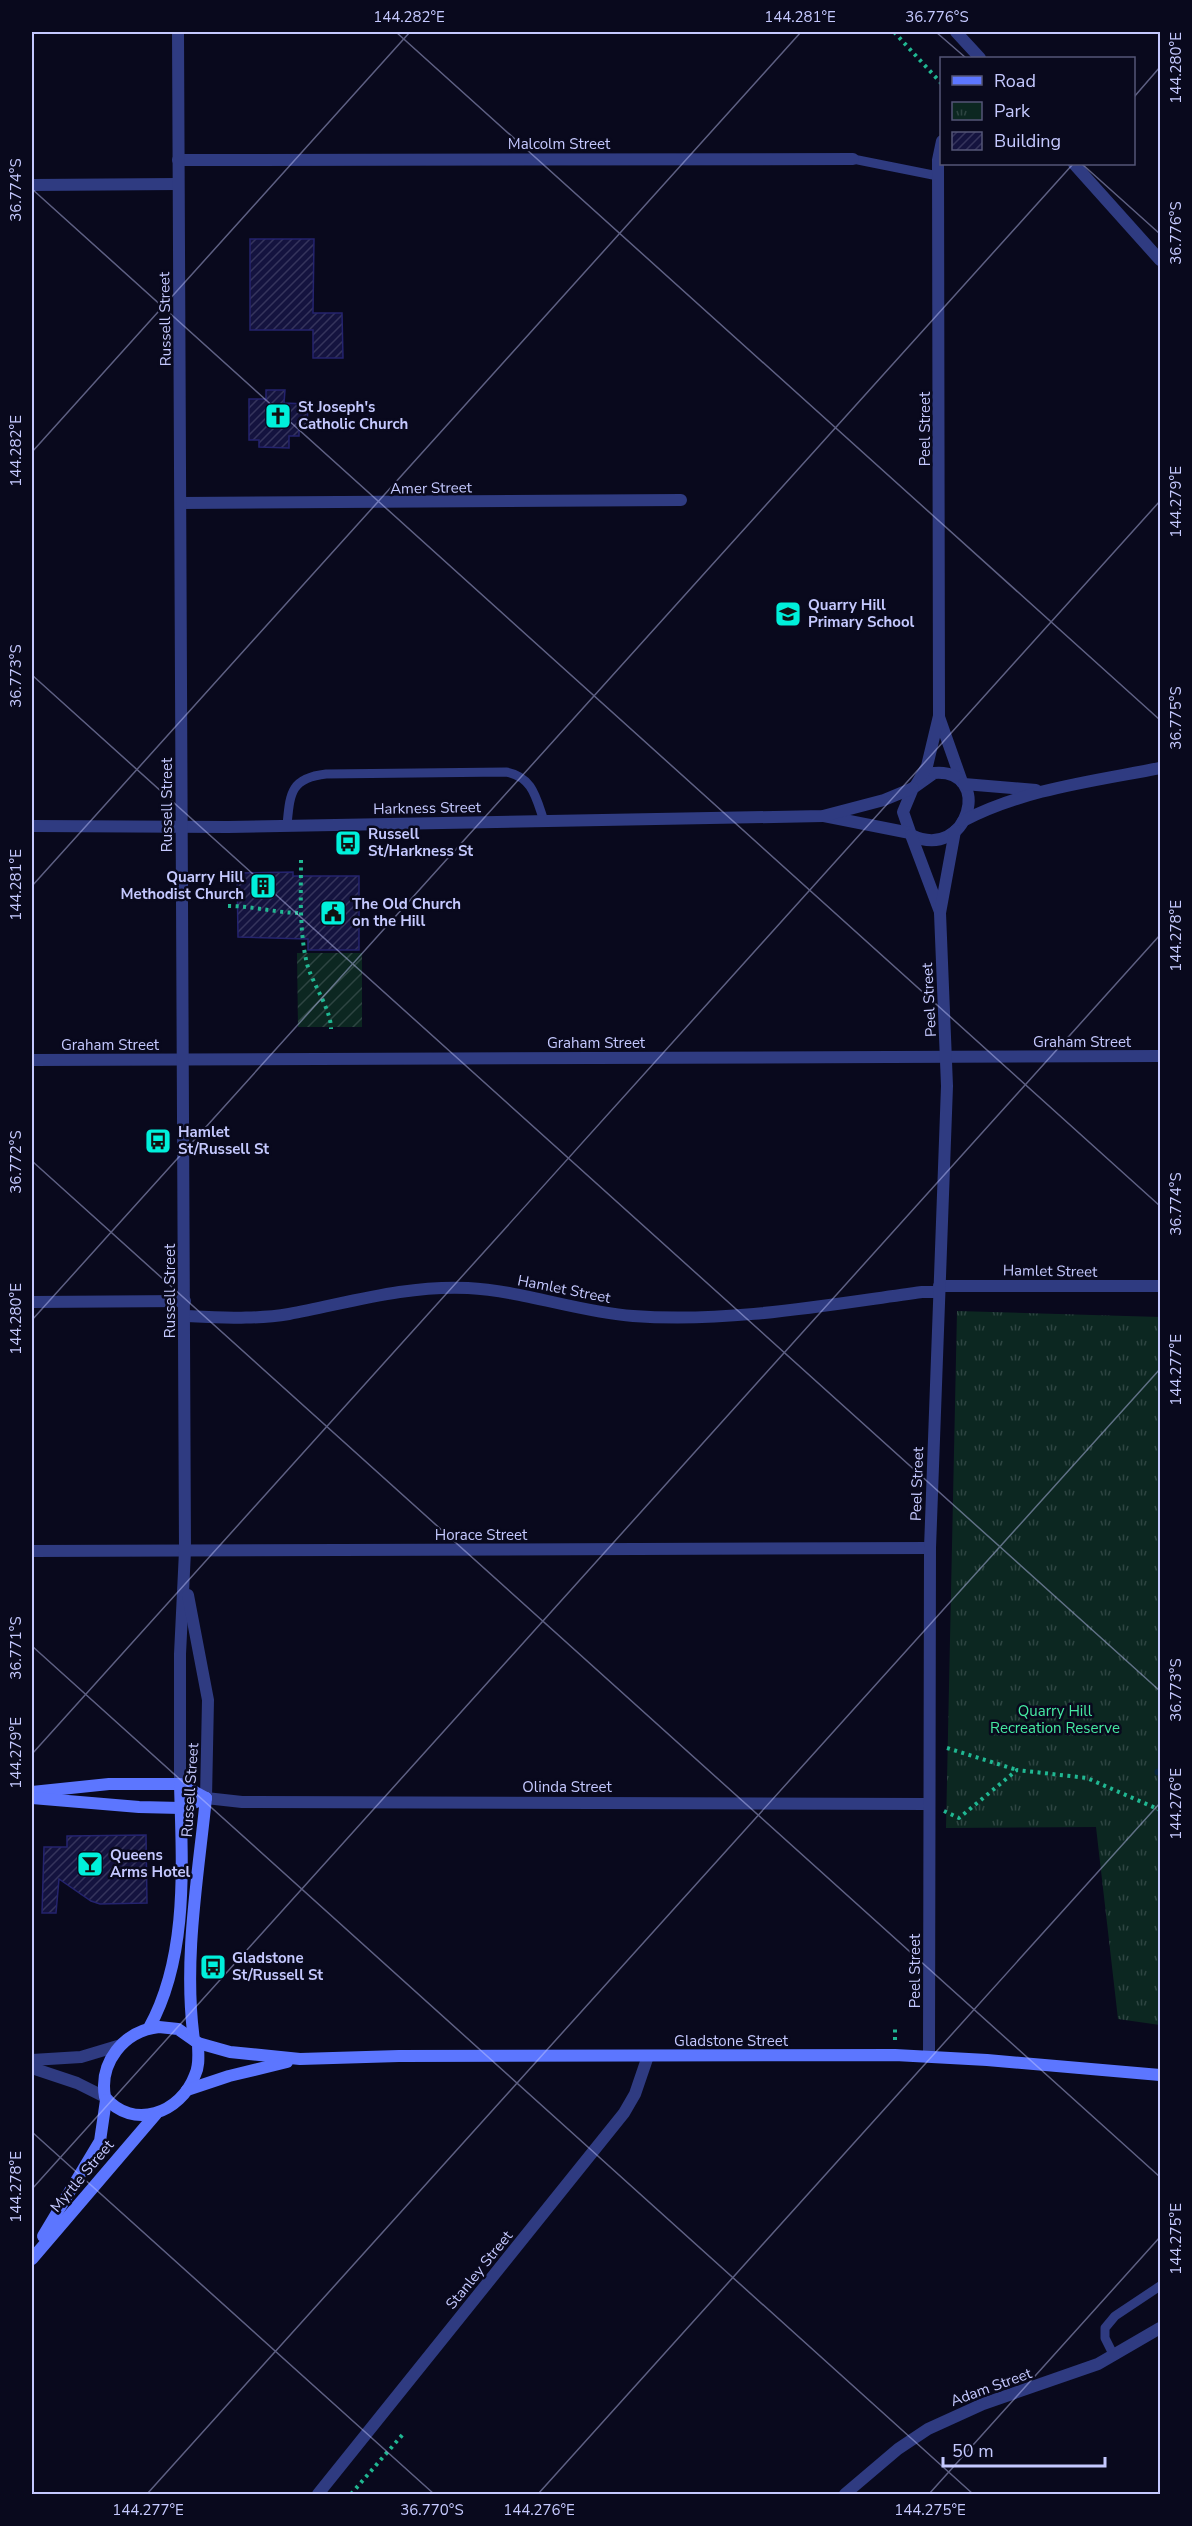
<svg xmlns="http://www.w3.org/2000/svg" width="1192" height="2526" font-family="'Nunito Sans',sans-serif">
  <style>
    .park { fill: url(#park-tufts) }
    .garden { fill: url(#garden-furrows) }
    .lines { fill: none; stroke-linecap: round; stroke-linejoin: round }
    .stream { stroke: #06253f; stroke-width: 7 }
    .building { fill: url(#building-hatch); stroke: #24236e; stroke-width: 1.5 }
    .path { stroke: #20b792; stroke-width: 4; stroke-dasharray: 3 4.5; stroke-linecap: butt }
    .service { stroke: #2f3b81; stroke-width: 9 }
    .minor { stroke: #2f3b81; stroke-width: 12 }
    .tertiary { stroke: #2f3b81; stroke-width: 12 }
    .secondary { stroke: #5c76ff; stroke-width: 12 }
    .ticks { fill: none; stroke: #c5c9ff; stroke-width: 1.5; stroke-opacity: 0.45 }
    .labels { text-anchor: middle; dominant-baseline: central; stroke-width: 5; stroke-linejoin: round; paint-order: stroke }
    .street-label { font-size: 15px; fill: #c5c9ff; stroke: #09091d }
    .poi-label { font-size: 15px; font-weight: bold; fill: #c5c9ff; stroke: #09091d; text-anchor: start }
    .park-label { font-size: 15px; fill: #46eaa2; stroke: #09091d }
    .neatline { fill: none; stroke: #c5c9ff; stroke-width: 2 }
    .ticks-label { font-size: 15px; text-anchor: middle; fill: #c5c9ff }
  </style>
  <defs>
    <pattern id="park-tufts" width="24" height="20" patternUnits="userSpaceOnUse" patternTransform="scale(1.5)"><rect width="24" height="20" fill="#0c2721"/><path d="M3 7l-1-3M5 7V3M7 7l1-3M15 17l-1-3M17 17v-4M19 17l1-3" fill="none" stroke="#2e4542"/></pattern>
    <pattern id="garden-furrows" width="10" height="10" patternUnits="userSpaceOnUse" patternTransform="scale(1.5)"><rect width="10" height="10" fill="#0c2721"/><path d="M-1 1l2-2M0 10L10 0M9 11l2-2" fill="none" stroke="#2e4542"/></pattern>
    <pattern id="building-hatch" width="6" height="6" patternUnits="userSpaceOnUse" patternTransform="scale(1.5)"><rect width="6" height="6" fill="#14133f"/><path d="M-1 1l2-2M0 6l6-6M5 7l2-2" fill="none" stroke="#35345c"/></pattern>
  </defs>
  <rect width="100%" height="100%" fill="#09091d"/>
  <polygon class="park" points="957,1311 1160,1317 1160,2025 1118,2019 1096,1827 946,1828"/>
  <polygon class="garden" points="297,953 362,953 362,1027 298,1027"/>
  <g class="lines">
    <polyline class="stream" points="1158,1772 1160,1772"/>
  </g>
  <g class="building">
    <polygon points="250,239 314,239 313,313 342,313 343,358 313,358 313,330 250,330"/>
    <polygon points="266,390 285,390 284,403 308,404 307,428 299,428 299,436 289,436 289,448 259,447 259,440 249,440 249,399 266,399"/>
    <polygon points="293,872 293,876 359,876 359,950 308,950 308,939 238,937 237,873"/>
    <polygon points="146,1835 147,1903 100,1904 91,1901 59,1879 56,1913 42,1913 44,1847 67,1847 67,1836"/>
  </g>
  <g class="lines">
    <g class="path">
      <polyline points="894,32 942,84"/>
      <path d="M301,860C301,895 299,930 307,964C313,985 331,1009 331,1029"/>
      <path d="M228,906C254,906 276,913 301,913"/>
      <polyline points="947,1748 1017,1770"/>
      <polyline points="944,1811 959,1818 1017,1770 1087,1778 1160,1810"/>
      <polyline points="895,2040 895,2026"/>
      <polyline points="351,2494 404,2433"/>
    </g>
    <g class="service">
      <polyline points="853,159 938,176"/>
      <path d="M287,825C290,794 290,778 326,774L506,772C533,777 536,798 544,821"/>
      <polyline points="1114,2356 1105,2338 1105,2328 1115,2316 1160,2286"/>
    </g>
    <g class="minor">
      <polyline points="178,160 853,159"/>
      <polyline points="32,185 178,184"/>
      <polyline points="181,503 681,500"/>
      <polyline points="939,717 962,782"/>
      <path d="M934,773C994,768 969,863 911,835L903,812L913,788Z"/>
      <polyline points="964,784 1036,790"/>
      <polyline points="916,785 927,766 939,716 938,160 942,141"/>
      <polyline points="824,816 910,833"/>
      <path d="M963,821C1024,789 1094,781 1160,768"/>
      <polyline points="32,826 228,827 823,816 884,800 913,788"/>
      <polyline points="911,835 940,912"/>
      <polyline points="32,1060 1160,1056"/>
      <polyline points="939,1286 1160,1286"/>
      <polyline points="32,1302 185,1301"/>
      <path d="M184,1316C219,1317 254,1320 289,1314C348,1303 406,1285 468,1288C524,1291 578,1312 633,1316C730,1323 826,1305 922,1292H939"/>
      <polyline points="32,1551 930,1548"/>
      <polyline points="206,1798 242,1802 928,1804"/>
      <polyline points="929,2056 930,1548 947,1086 940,913 955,831"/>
      <polyline points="32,2060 81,2057 121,2045"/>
      <polyline points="32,2068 77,2083 105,2097"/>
      <polyline points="318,2494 624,2113 635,2094 648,2056"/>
      <polyline points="845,2494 898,2449 928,2429 983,2404 1098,2364 1160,2328"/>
    </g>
    <g class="tertiary">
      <polyline points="178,32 185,1551 180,1654 180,1784"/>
      <polyline points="956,32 980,58"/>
      <polyline points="1074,164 1160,260"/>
      <polyline points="188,1595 208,1700 206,1798"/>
    </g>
    <g class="secondary">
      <polyline points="32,1792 109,1784 180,1784 206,1798"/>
      <polyline points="32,1798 139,1807 181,1808 206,1798"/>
      <path d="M159,2027L178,2029L198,2043C198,2054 200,2065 195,2075C181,2113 133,2131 105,2097C99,2063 123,2031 159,2027Z"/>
      <path d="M149,2028C189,1956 182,1864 180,1784"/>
      <path d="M194,2040C183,1961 198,1877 206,1798"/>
      <polyline points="198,2043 230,2052 300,2059 399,2056 895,2055 987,2060 1160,2075"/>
      <polyline points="187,2090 229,2076 287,2062"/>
      <polyline points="43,2236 100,2141 106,2100"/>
      <polyline points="32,2259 156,2114"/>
    </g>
  </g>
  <path class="ticks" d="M396,32L1160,720M936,32L966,58M1134,97L1160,67M1082,164L1160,234M32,189L1160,1206M32,452L410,32M32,675L1160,1691M32,886L801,32M32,1161L1160,2177M32,1320L1073,164M32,1646L973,2494M32,1754L1160,501M32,2132L434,2494M32,2189L1160,935M147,2494L1160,1369M538,2494L1160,1803M929,2494L1160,2237"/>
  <defs>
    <symbol id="church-square" viewBox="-11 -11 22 22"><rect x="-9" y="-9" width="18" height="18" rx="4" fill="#00f0db" stroke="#09091d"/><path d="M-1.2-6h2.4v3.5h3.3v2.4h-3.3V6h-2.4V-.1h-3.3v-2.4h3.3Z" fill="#111"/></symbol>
    <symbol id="school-square" viewBox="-11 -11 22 22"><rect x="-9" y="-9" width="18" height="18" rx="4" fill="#00f0db" stroke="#09091d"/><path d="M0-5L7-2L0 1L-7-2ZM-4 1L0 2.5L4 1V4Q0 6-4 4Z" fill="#111"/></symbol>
    <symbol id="bus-square" viewBox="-11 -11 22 22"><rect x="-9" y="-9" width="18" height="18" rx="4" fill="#00f0db" stroke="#09091d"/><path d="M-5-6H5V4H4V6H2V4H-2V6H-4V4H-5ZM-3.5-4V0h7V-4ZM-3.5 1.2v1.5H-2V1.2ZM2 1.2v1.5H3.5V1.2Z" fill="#111"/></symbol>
    <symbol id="building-square" viewBox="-11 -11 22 22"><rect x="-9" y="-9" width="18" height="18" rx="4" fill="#00f0db" stroke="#09091d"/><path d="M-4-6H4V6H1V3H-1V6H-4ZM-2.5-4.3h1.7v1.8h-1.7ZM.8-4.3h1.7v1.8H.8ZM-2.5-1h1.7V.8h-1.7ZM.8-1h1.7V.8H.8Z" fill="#111"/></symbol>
    <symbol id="civic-square" viewBox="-11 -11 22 22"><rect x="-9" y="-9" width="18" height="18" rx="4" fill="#00f0db" stroke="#09091d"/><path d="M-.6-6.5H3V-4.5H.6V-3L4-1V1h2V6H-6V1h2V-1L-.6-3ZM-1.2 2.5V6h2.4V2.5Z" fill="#111"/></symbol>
    <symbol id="bar-square" viewBox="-11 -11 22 22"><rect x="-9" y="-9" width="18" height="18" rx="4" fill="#00f0db" stroke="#09091d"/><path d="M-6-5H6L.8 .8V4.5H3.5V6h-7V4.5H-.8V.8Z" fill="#111"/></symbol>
  </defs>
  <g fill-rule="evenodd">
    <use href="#church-square" x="263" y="401" width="30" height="30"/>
    <use href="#school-square" x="773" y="599" width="30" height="30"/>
    <use href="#bus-square" x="333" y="828" width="30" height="30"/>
    <use href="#building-square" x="248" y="871" width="30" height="30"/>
    <use href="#civic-square" x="318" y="898" width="30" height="30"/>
    <use href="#bus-square" x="143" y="1126" width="30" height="30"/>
    <use href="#bar-square" x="75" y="1849" width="30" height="30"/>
    <use href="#bus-square" x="198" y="1952" width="30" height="30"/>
  </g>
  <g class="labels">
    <g class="street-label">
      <text x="559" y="144">Malcolm Street</text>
      <text transform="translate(165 319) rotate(-91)">Russell Street</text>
      <text transform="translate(925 429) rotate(-90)">Peel Street</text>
      <text transform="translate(431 488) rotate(-1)">Amer Street</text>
      <text transform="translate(167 805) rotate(-90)">Russell Street</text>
      <text transform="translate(427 808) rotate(-1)">Harkness Street</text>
      <text transform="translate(929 1000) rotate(-93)">Peel Street</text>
      <text x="1082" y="1042">Graham Street</text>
      <text x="596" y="1043">Graham Street</text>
      <text x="110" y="1045">Graham Street</text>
      <text transform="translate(1050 1271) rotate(1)">Hamlet Street</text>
      <text transform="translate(564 1289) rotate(11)">Hamlet Street</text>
      <text transform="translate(170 1291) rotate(-90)">Russell Street</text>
      <text transform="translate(917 1484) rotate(-88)">Peel Street</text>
      <text x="481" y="1535">Horace Street</text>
      <text x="567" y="1787">Olinda Street</text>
      <text transform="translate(190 1790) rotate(-86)">Russell Street</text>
      <text transform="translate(915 1971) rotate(-90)">Peel Street</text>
      <text x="731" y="2041">Gladstone Street</text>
      <text transform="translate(82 2176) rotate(-50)">Myrtle Street</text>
      <text transform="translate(479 2270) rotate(-51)">Stanley Street</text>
      <text transform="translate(991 2387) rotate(-20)">Adam Street</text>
    </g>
    <g class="poi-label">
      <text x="298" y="407">St Joseph's<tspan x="298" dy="17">Catholic Church</tspan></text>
      <text x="808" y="605">Quarry Hill<tspan x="808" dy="17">Primary School</tspan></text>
      <text x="368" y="834">Russell<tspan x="368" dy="17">St/Harkness St</tspan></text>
      <text x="244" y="877" text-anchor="end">Quarry Hill<tspan x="244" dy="17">Methodist Church</tspan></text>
      <text x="352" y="904">The Old Church<tspan x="352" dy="17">on the Hill</tspan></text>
      <text x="178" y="1132">Hamlet<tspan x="178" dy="17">St/Russell St</tspan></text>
      <text x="110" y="1855">Queens<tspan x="110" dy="17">Arms Hotel</tspan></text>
      <text x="232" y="1958">Gladstone<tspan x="232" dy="17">St/Russell St</tspan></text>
    </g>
    <g class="park-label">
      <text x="1055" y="1711">Quarry Hill<tspan x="1055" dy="17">Recreation Reserve</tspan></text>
    </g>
  </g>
  <rect width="1192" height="2526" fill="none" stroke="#09091d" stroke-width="66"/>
  <rect x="940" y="57" width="195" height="108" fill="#09091d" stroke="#545677" stroke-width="1.5"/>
  <rect x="952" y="76" width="30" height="9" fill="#5c76ff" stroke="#545677" stroke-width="1.5"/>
  <text x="994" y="87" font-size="18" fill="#c5c9ff">Road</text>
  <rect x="952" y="102" width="30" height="18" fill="url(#park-tufts)" stroke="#545677" stroke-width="1.5"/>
  <text x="994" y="117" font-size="18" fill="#c5c9ff">Park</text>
  <rect x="952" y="132" width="30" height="18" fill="url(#building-hatch)" stroke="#545677" stroke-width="1.5"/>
  <text x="994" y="147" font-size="18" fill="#c5c9ff">Building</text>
  <path d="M943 2457v9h162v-9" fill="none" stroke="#c5c9ff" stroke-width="3"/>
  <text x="952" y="2457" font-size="18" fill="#c5c9ff" stroke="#09091d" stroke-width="4.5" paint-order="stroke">50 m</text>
  <rect x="33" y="33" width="1126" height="2460" class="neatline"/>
  <g class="ticks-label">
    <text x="409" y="22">144.282°E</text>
    <text x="800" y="22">144.281°E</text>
    <text x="937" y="22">36.776°S</text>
    <text transform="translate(1176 68) rotate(-90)" y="5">144.280°E</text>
    <text transform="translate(16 190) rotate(-90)" y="5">36.774°S</text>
    <text transform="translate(1176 233) rotate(-90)" y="5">36.776°S</text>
    <text transform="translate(16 451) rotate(-90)" y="5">144.282°E</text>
    <text transform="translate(1176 502) rotate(-90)" y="5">144.279°E</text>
    <text transform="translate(16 676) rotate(-90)" y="5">36.773°S</text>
    <text transform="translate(1176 718) rotate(-90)" y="5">36.775°S</text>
    <text transform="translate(16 885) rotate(-90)" y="5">144.281°E</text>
    <text transform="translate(1176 936) rotate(-90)" y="5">144.278°E</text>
    <text transform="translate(16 1162) rotate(-90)" y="5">36.772°S</text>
    <text transform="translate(1176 1204) rotate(-90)" y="5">36.774°S</text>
    <text transform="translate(16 1319) rotate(-90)" y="5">144.280°E</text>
    <text transform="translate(1176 1370) rotate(-90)" y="5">144.277°E</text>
    <text transform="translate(16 1648) rotate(-90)" y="5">36.771°S</text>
    <text transform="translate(1176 1690) rotate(-90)" y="5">36.773°S</text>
    <text transform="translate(16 1753) rotate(-90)" y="5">144.279°E</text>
    <text transform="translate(1176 1804) rotate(-90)" y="5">144.276°E</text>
    <text transform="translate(16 2187) rotate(-90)" y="5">144.278°E</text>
    <text transform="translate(1176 2239) rotate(-90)" y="5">144.275°E</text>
    <text x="148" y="2515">144.277°E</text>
    <text x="432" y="2515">36.770°S</text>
    <text x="539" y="2515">144.276°E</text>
    <text x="930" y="2515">144.275°E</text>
  </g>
</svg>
